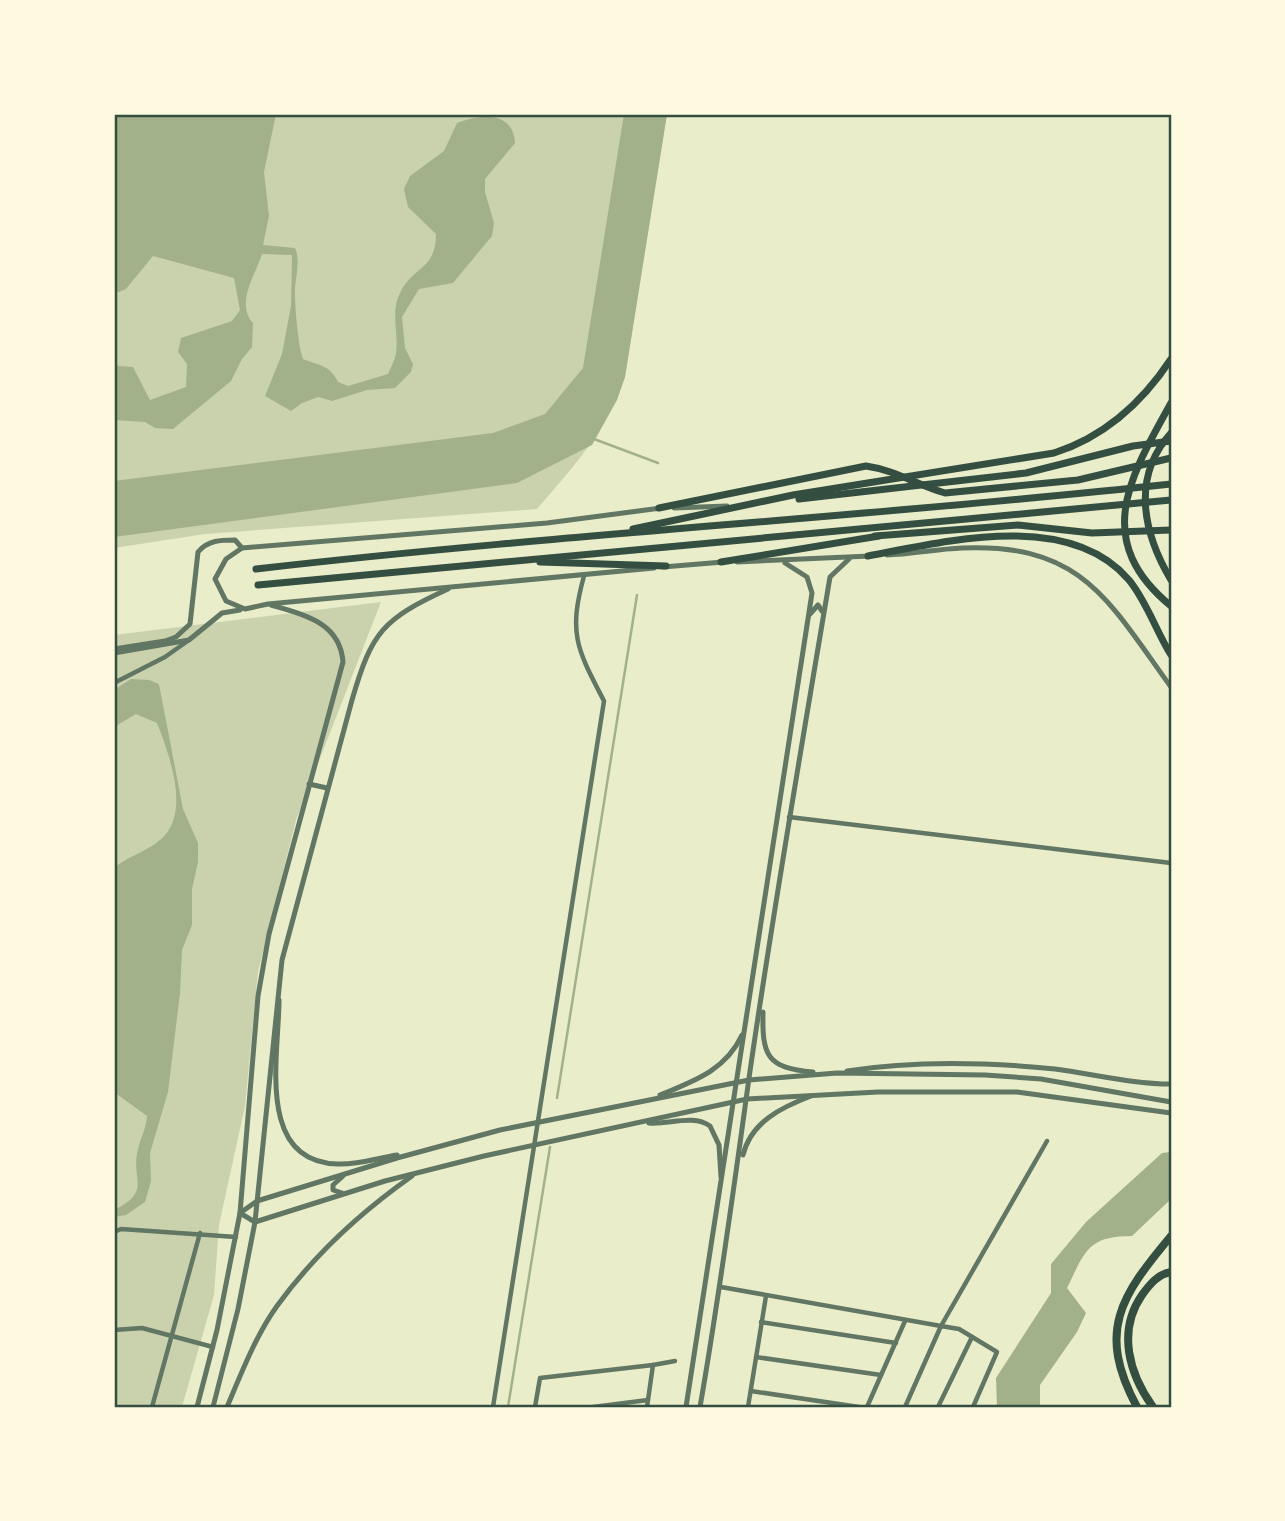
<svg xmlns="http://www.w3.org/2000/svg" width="1285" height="1521" font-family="'Crimson Pro',serif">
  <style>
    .green { fill: #cad2ad }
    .water { fill: #a3b18a }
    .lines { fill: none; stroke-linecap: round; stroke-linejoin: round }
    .stream { stroke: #a3b18a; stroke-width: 2.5 }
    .minor { stroke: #617663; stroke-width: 4.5 }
    .tertiary { stroke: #617663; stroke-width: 5 }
    .trunk { stroke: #344e41; stroke-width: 7 }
    .motorway { stroke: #344e41; stroke-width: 8 }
    .neatline { fill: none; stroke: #344e41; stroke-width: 2.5 }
  </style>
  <rect width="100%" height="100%" fill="#e9edc9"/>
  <g class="green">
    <path d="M114,114H667L625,377C606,432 574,466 537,509L205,534L114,548Z"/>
    <polygon points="381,602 296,820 258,972 245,1106 219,1225 214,1295 182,1407 114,1407 114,635"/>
  </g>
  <g class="water">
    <path d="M114,114H276L264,172L269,216L263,245L295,248C301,260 295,278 295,292C295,308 298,345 303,359C320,366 330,365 338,382L348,386L388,374C391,367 395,360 396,353C399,333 390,312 400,293C413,266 436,270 436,234L408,207L404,189L410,176L444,151L457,123C480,114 513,110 515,143L485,179V192L494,223L492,236L453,283L419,289L402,317L405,348L413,364L411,372L395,388L367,390L332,401L318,397L302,403L291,411L265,396L282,354L291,306L292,255L262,254C256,274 235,303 253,323L252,347L242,359L231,381L173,429L155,428L145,422L114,420V358L118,366L133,367L150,400L186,387L187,364L178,352L181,338L232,321L240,310L234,278L153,256L126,289L114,294Z"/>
    <polygon points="624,114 667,114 625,377 617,400 592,445 517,483 114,537 114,481 493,433 545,414 583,368"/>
    <path d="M131,679L149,680L159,684L183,809L198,843V862L192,889V925L182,950L180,993L168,1092L150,1153L151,1181L145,1202L126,1215L114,1217V1210C153,1191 130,1180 138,1149C141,1137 146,1129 147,1116L114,1092V868C128,856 146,852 160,840C192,814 169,754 157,723L136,714L114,727V690Z"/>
    <path d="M1171,1152V1199L1132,1236C1087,1236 1085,1252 1067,1288L1086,1313L1077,1332L1040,1385V1407H997L996,1378L1051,1293V1264L1086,1222L1162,1153Z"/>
  </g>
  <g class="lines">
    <g class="stream">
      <polyline points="594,439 658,463"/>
      <polyline points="557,1098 637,595"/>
      <polyline points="508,1407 550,1147"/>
    </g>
    <g class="minor">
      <polyline points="114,683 165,657 189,640"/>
      <polyline points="789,817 1171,863"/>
      <polyline points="114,1232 121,1229 236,1237"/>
      <polyline points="721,1287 941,1326 1047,1141"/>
      <polyline points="761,1322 896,1343"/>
      <polyline points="114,1330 142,1328 213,1347"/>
      <polyline points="756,1357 881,1375"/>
      <polyline points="653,1365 675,1361"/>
      <polyline points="751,1391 859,1407"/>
      <polyline points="152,1407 200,1233"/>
      <path d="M493,1407L604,701C577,649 568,634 584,576"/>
      <polyline points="535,1407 540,1378 653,1365 647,1407"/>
      <polyline points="593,1407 648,1400"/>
      <polyline points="748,1407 766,1296"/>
      <polyline points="867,1407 905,1321"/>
      <polyline points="905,1407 941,1326 959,1329 997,1352 973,1407"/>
      <polyline points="938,1407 972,1337"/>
    </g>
    <g class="tertiary">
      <polyline points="674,508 727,506"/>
      <path d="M887,555C912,554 937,549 962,548C1082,543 1108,600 1171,687"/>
      <polyline points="737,562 870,556"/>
      <polyline points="663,567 723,562"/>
      <polyline points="654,568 268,604 245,609 226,601 215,579 226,559 242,548 547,523 661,508"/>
      <polyline points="810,614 818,605 822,611"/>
      <path d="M114,649L165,641L176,637L190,624L198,552C208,540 221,540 235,540L242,548"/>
      <polyline points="114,653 189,640 222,613 240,610"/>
      <polyline points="309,784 327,788"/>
      <path d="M279,1000C279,1055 255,1162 338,1164C357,1165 378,1158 397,1155"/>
      <path d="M763,1012C762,1056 767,1068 813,1072"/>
      <path d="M847,1071C916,1060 985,1062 1055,1069C1093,1074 1133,1084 1171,1084"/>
      <path d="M660,1095C694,1081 726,1070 742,1035"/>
      <polyline points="1171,1102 1041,1079 985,1075 837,1073 749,1080 500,1130 397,1158 257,1201 240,1213 255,1222 385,1181 484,1156 747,1099 878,1092 1017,1092 1171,1113"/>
      <path d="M649,1123C668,1125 693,1114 710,1126L719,1145L721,1177"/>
      <path d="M743,1155C751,1122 782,1107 811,1096"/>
      <polyline points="342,1193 333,1190 333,1185 343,1176"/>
      <path d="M197,1407L217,1330L240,1213L258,996L269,934L343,662C340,622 304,615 271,605"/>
      <path d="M213,1407L238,1309L255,1222L282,960L352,700C372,631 383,619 448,589"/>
      <path d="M227,1407C241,1374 256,1335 277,1306C314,1255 361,1212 412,1176"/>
      <polyline points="686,1407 812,593 807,577 785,563"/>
      <path d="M700,1407C719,1298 734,1188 749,1078C773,911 802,744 830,577L849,559"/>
    </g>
    <g class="trunk">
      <path d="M1171,403C1130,477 1091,540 1171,606"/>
      <path d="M1171,433C1131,477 1143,533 1171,580"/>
      <polyline points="799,499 1026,473 1133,446 1171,441"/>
      <path d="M659,508L866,466C895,470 917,485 945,493L1078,480L1171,458"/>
      <path d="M633,529L793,495L1054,453C1104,437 1142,403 1171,359"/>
      <polyline points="875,536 1018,525 1092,533 1171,530"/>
      <path d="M868,556C947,541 1069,510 1129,580C1147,602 1156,631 1171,655"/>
      <polyline points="540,562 666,566"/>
      <polyline points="721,562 879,536"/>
      <path d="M256,569C560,534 867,517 1171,484"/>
      <polyline points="258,585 1171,500"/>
    </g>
    <g class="motorway">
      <path d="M1137,1407C1096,1331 1121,1296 1171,1236"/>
      <path d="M1153,1407C1129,1374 1117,1331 1142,1295C1150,1284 1158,1274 1171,1272"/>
    </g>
  </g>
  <rect width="1285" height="1521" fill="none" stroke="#fefae0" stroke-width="231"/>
  <rect x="116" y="116" width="1054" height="1290" class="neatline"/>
</svg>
